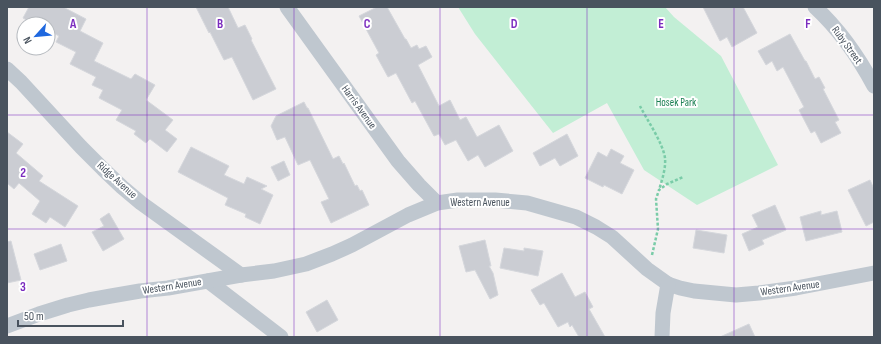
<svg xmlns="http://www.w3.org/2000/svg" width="881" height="344" font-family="'Sofia Sans Condensed',sans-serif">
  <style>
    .green { fill: #c2eed5 }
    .building { fill: #cbcdd3; stroke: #d5d7dc }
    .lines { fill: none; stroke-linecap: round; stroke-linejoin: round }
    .path { stroke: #7acca8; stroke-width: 2.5; stroke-dasharray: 3 2; stroke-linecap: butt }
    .street { stroke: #bfc7cf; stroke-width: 15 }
    .grid { fill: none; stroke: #7b2cbf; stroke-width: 1; stroke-opacity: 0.55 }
    .labels { text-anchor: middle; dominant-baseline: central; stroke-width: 4; stroke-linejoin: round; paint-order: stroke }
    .street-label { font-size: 11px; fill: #49535e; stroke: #fff }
    .park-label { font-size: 11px; fill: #1a7f52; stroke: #fff }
    .grid-label { font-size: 13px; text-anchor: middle; font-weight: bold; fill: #7b2cbf; stroke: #fff; stroke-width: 4; stroke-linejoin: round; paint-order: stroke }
  </style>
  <rect width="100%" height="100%" fill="#f3f1f1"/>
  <polygon class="green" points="458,7 665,7 674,17 721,56 778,165 697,205 644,170 607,103 553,133 475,34"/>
  <g class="building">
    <polygon points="29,7 63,7 86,19 80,31 103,43 94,61 131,79 135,74 155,85 146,100 173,120 165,130 177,139 167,152 150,139 146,143 134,134 136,131 116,120 122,110 99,98 103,90 92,85 96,77 70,64 76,52 56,42 59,36 48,30 48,24 33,24 23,18"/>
    <polygon points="196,7 228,7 238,28 245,25 252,39 251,40 276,89 253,100 232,57 224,60 210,32 209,33"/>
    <polygon points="377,7 387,7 405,39 406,39 411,48 417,45 419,49 426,46 432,57 418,65 439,106 450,100 460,120 466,117 477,137 499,125 513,151 485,167 478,155 468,161 456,140 445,145 439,134 434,136 415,101 412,103 396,73 388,77 376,55 379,53 359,16"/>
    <polygon points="703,7 743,7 757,33 732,47 727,37 720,41"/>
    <polygon points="790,34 805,61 806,61 815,79 819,77 825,88 823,89 839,120 835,122 841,133 821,143 815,131 811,133 799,110 804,107 783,67 777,71 772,61 766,65 758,51"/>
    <polygon points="304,102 307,108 308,108 333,159 339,156 343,164 344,163 355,186 357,185 360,191 362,190 369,205 331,223 321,202 329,199 310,160 298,165 285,137 277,140 271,126 276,116"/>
    <polygon points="7,132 23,144 16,153 43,176 39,181 78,206 65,227 50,217 46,223 32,214 40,201 19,183 14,189 7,183"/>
    <polygon points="567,134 578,156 560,166 555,158 540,166 533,153"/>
    <polygon points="191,147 229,166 224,175 244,184 247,177 267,186 261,189 273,195 260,224 245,217 246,214 225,205 228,198 178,172"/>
    <polygon points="611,149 624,156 620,163 634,170 622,194 604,185 603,187 585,178 598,152 607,157"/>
    <polygon points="284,161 290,175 278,181 271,167"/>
    <polygon points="870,180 874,189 874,222 866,226 848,190"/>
    <polygon points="775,205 786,230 762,240 764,244 749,251 742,234 758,227 752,215"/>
    <polygon points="821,211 821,215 837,211 842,232 806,241 800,217"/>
    <polygon points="109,213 124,239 103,251 92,232 104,226 100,219"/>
    <polygon points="696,230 727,235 724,253 693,248"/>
    <polygon points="485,240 491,266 489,266 493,273 498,295 490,299 475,270 466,272 459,246"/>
    <polygon points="11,241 21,280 7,283 7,242"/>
    <polygon points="61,244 67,261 40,270 34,254"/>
    <polygon points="504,248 524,251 524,248 543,251 538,276 500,268"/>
    <polygon points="562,273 575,297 585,292 593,307 589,309 605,337 579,337 572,325 570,327 568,322 558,327 544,303 540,305 531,290"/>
    <polygon points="327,300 338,320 317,332 306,312"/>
    <polygon points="749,324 755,337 720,337"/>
  </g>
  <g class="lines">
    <g class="path">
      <path d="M640,106C647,120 663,143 665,158C666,168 662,180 659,190"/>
      <polyline points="652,255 658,229 656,199 659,190 667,184 683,177"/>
    </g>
    <g class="street">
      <polyline points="287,7 398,161 419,185 437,203"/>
      <path d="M815,7C841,31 858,56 874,86"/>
      <polyline points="7,69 21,82 81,147 103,169 122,187 141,203 241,275"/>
      <polyline points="208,281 281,337"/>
      <polyline points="7,326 39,314 68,305 89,300 111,296 140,291 168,288 241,275 274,271 306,264 332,254 352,245 408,215 437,203 458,200 495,200 527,203 576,217 596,227 612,237 647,269 668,284 680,288 694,291 736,295 759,293 796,288 874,273"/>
      <polyline points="662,337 663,313 668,284"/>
    </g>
  </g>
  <path class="grid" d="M147,7V337M294,7V337M440,7V337M587,7V337M734,7V337M7,115H874M7,229H874"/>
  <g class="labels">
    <g class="street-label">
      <text transform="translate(847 45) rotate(54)">Ruby Street</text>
      <text transform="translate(359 107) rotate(54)">Harris Avenue</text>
      <text transform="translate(117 180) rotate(42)">Ridge Avenue</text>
      <text x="480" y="202">Western Avenue</text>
      <text transform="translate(172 286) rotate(-9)">Western Avenue</text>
      <text transform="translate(790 288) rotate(-8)">Western Avenue</text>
    </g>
    <g class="park-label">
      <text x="676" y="102">Hosek Park</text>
    </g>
  </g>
  <g class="grid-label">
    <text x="73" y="28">A</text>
    <text x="220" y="28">B</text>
    <text x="367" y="28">C</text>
    <text x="514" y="28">D</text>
    <text x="661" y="28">E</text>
    <text x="808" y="28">F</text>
    <text x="23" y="177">2</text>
    <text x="23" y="291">3</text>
  </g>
  <rect width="881" height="344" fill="none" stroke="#49535e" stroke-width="16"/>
  <g transform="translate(36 36) rotate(243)"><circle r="19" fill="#ffffff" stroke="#b6babf"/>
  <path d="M0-3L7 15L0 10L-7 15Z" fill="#1f68df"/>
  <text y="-6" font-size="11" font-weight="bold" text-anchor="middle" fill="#49535e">N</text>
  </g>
  <path d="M18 320v6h105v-6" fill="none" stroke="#49535e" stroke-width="2"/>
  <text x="24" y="320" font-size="12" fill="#49535e" stroke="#ffffff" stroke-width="3" paint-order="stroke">50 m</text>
</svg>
